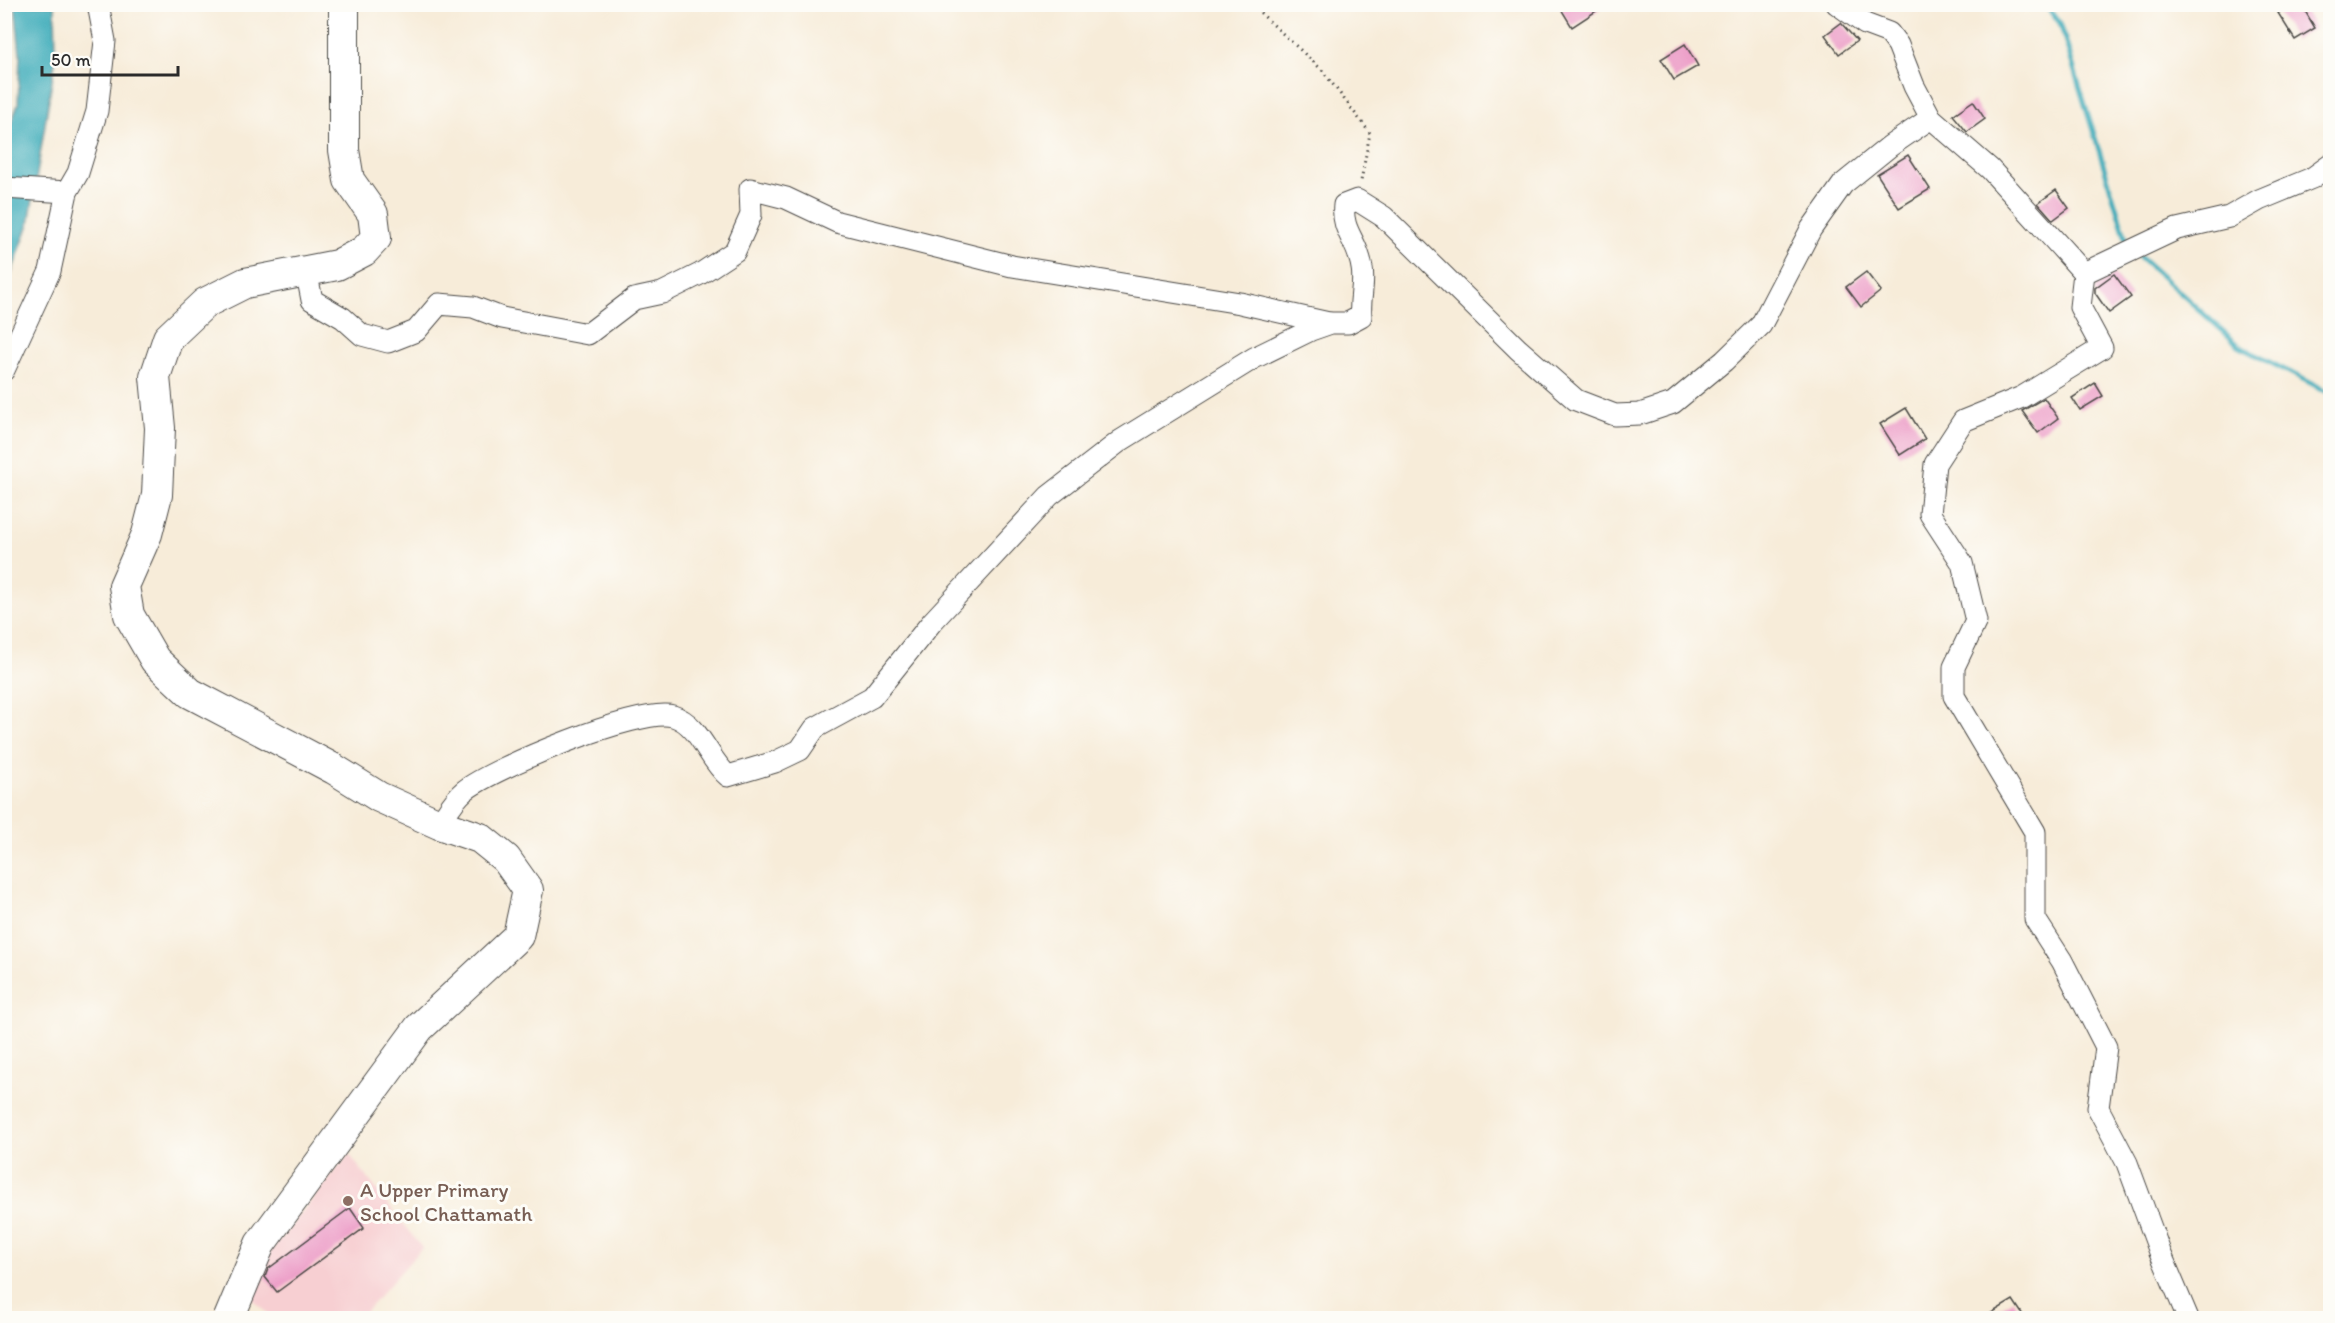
<svg xmlns="http://www.w3.org/2000/svg" width="2335" height="1323" font-family="Itim,sans-serif">
  <style>
    .built { fill: #f7cfd2 }
    .water { fill: #3dacba; stroke: #346c72; stroke-width: 1.5 }
    .lines { fill: none; stroke-linecap: round; stroke-linejoin: round }
    .stream { stroke: #3dacba; stroke-width: 5 }
    .building { fill: #eda0c9 }
    .minor-casing { stroke: #4a4845; stroke-width: 23 }
    .secondary-casing { stroke: #4a4845; stroke-width: 32 }
    .path { stroke: #4a4845; stroke-width: 3; stroke-dasharray: 1.5 4.5; stroke-linecap: butt }
    .minor { stroke: #fff; stroke-width: 21 }
    .secondary { stroke: #fff; stroke-width: 30 }
    .education-dot { fill: #8d6e63; stroke: #fdfcf7; stroke-width: 2 }
    .labels { text-anchor: middle; dominant-baseline: central; stroke-width: 6; stroke-linejoin: round; paint-order: stroke }
    .education-label { font-size: 21px; fill: #785e54; stroke: #fdfcf7; text-anchor: start }
  </style>
  <rect width="100%" height="100%" fill="#fdfcf7"/>
  <filter id="ink" filterUnits="userSpaceOnUse"><feTurbulence type="fractalNoise" baseFrequency=".0167" numOctaves="2"/><feDisplacementMap in="SourceGraphic" scale="12" xChannelSelector="R" yChannelSelector="G"/><feConvolveMatrix kernelMatrix="1 2 1 2 8 2 1 2 1" color-interpolation-filters="sRGB"/></filter>
  <filter id="wash" filterUnits="userSpaceOnUse"><feTurbulence type="fractalNoise" baseFrequency=".008" numOctaves="4" result="noise"/><feDisplacementMap in="SourceGraphic" scale="24" xChannelSelector="R" yChannelSelector="G"/><feGaussianBlur stdDeviation="1.35" result="paint"/><feColorMatrix in="noise" values="0 0 0 0 0 0 0 0 0 0 0 0 0 0 0 0 0 1.4 0 .05"/><feComposite in="paint" operator="in"/></filter>
  <g filter="url(#wash)">
    <rect width="100%" height="100%" fill="#f7ecd9"/>
    <polygon class="built" points="349,1154 422,1248 360,1318 273,1318 249,1296 270,1252"/>
    <polygon class="water" points="15,5 55,5 56,56 29,224 5,291 4,142 18,104 20,54"/>
    <g class="lines">
      <g class="stream">
        <polyline points="2044,4 2060,23 2127,242"/>
        <polyline points="2140,257 2242,348 2330,393"/>
      </g>
    </g>
    <g id="blocks">
      <g class="building">
        <polygon points="1558,4 1607,4 1572,27"/>
        <polygon points="2292,4 2301,4 2315,28 2295,40 2278,13"/>
        <polygon points="1841,23 1857,41 1839,54 1825,35"/>
        <polygon points="1685,44 1698,66 1674,80 1661,59"/>
        <polygon points="1973,101 1985,119 1967,132 1953,115"/>
        <polygon points="1908,155 1930,189 1899,208 1877,174"/>
        <polygon points="2056,190 2069,208 2053,220 2038,203"/>
        <polygon points="1866,272 1881,291 1861,307 1846,287"/>
        <polygon points="2114,274 2131,297 2109,313 2095,293 2095,288"/>
        <polygon points="2095,383 2103,396 2080,410 2072,398"/>
        <polygon points="2044,398 2058,418 2038,433 2022,411"/>
        <polygon points="1906,408 1925,439 1900,455 1880,424"/>
        <polygon points="350,1208 364,1228 277,1292 265,1277 268,1269"/>
        <polygon points="2013,1300 2025,1318 1983,1318"/>
      </g>
    </g>
  </g>
  <g filter="url(#ink)">
    <use href="#blocks" fill-opacity="0" stroke="#4a4845" stroke-width="1.5"/>
    <g class="lines">
      <defs>
        <g id="minor">
          <polyline points="1837,4 1865,24 1889,33 1898,45 1914,86 1931,118 1990,169 2084,273 2080,307 2102,348 2022,397 1963,421 1935,464 1930,514 1962,563 1976,621 1954,667 1954,696 2035,832 2035,919 2062,961 2106,1047 2098,1108 2127,1163 2160,1252 2188,1318"/>
          <polyline points="4,188 67,192"/>
          <polyline points="306,270 312,300 343,318 362,335 388,342 416,331 439,304 473,307 502,318 588,334 634,299 662,293 700,274 735,251 751,215 750,189 786,198 837,222 1012,266 1240,303 1329,323"/>
          <polyline points="2084,273 2177,229 2229,217 2259,200 2312,178 2330,165"/>
          <polyline points="4,370 50,271 67,192 78,173 97,111 105,41 98,4"/>
          <path d="M439,824C446,814 454,799 464,791C492,768 640,707 673,716C700,724 708,760 728,776L775,762L800,750L815,728L872,697L932,622L1049,496L1120,441L1254,358L1311,330L1331,323H1348L1361,316C1359,300 1365,283 1362,268C1358,240 1341,232 1344,205L1357,200L1384,217L1518,349L1576,400L1615,415L1640,414L1673,403L1724,361L1761,325L1811,229L1843,184L1890,146L1931,118"/>
        </g>
        <polyline id="secondary" points="229,1318 260,1244 419,1028 518,936 528,890 506,859 480,838 439,824 379,797 334,769 190,693 155,660 129,615 124,586 147,534 157,495 160,428 155,377 168,338 205,303 245,283 337,265 364,251 376,238 373,214 349,180 344,150 344,4"/>
      </defs>
      <use href="#minor" class="minor-casing"/>
      <use href="#secondary" class="secondary-casing"/>
      <polyline class="path" points="1256,4 1254,7 1322,70 1370,133 1361,181"/>
      <use href="#minor" class="minor"/>
      <use href="#secondary" class="secondary"/>
    </g>
  </g>
  <circle class="education-dot" cx="348" cy="1201" r="6"/>
  <g class="labels">
    <g class="education-label">
      <text x="360" y="1189">A Upper Primary<tspan x="360" dy="24">School Chattamath</tspan></text>
    </g>
  </g>
  <rect width="2335" height="1323" fill="none" stroke="#fdfcf7" stroke-width="24"/>
  <path d="M42 66v9h136v-9" fill="none" stroke="#2b2b2b" stroke-width="3"/>
  <text x="51" y="66" font-size="18" fill="#2b2b2b" stroke="#fdfcf7" stroke-width="4.5" paint-order="stroke">50 m</text>
</svg>
